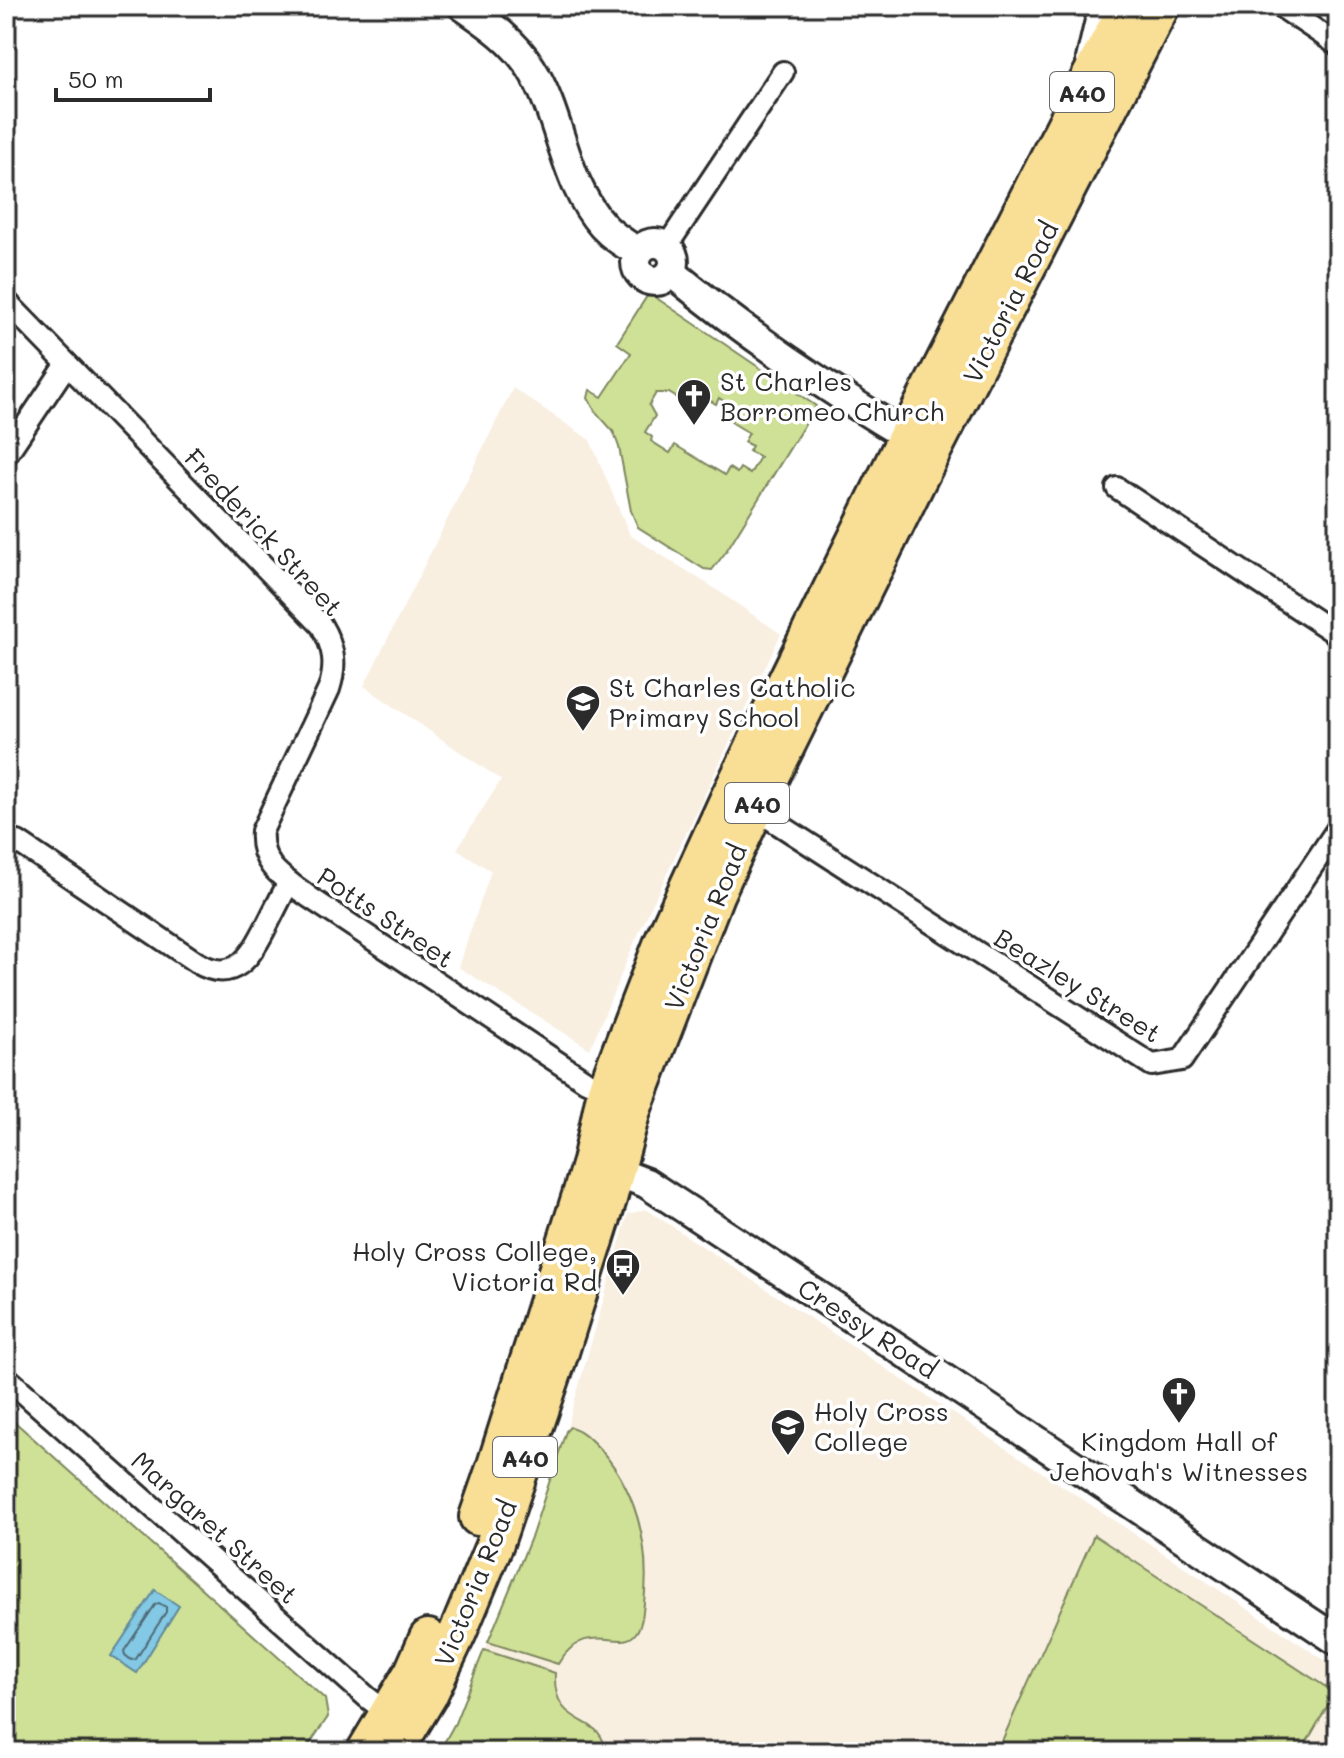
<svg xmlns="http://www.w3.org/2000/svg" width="1344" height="1758" font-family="Mali,sans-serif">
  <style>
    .built { fill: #f8efe1 }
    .green { fill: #cfe196; stroke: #7d8660; stroke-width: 2; fill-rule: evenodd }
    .water { fill: #83c8e4; stroke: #60899a; stroke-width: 2 }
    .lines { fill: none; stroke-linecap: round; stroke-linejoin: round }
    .shore { stroke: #4e6a75; stroke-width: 2 }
    .street-casing { stroke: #2b2b2b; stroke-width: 26 }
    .secondary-casing { stroke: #2b2b2b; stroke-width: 34 }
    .highway-casing { stroke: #2b2b2b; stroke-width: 42 }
    .street { stroke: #fff; stroke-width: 20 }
    .secondary { stroke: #fff; stroke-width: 28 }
    .highway { stroke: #f9df96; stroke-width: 36 }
    .labels { text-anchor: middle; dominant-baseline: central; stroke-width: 7; stroke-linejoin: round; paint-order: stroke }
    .shield { fill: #fff; stroke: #6b6b6b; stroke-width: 2 }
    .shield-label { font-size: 24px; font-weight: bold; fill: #2b2b2b }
    .street-label { font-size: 26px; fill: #2b2b2b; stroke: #fff }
    .poi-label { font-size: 26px; fill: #2b2b2b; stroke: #fff; text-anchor: start }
  </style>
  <rect width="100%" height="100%" fill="#fff"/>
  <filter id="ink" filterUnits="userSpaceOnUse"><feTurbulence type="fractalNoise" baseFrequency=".0125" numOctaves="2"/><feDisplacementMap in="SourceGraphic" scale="16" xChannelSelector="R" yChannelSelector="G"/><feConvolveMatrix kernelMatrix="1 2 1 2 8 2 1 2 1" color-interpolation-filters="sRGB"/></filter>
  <g filter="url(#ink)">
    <g class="built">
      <polygon points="513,388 590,440 630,535 714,588 781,634 635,941 590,1049 458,967 491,871 457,849 501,780 364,686"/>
      <polygon points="646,1209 1338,1669 1338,1752 439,1752 455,1723 532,1535 566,1431 628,1214"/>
    </g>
    <g class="green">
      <path d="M649,293L816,406L725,553L712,570L704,569L638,527L631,511L619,447L613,431L595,411L588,398L590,390L602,397L631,353L617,343ZM683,389L701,399L703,396L716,404L719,398L726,403L723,409L734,416L731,422L749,433L744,442L752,446L749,451L760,457L750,474L740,468L737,473L729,468L725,475L675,445L670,453L651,441L652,437L645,432L655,416L649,405L656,393H669L677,398Z"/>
      <polygon points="6,1414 325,1699 328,1717 304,1752 6,1752"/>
      <path d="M570,1427C580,1429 588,1437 595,1444C636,1485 651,1547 644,1603C643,1613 642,1625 636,1633C621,1654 587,1616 558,1664L488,1642L532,1535L566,1431Z"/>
      <polygon points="1094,1535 1335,1693 1301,1752 997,1752"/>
      <path d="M484,1650L555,1673C552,1732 604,1711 605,1752H439L455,1723Z"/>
    </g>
    <polygon class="water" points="155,1590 179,1606 137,1673 111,1656"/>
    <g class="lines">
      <polygon class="shore" points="159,1603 166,1607 166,1612 136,1659 131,1660 125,1655 124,1651 155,1605"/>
      <defs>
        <g id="street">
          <polyline points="1280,6 1338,45"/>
          <polyline points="1087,59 1096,20 1103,6"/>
          <polyline points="667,246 783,72"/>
          <path d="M6,301L321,625C334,647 337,665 329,689L262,831C259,866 284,878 309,897L586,1081L606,1090"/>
          <polyline points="6,455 67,364"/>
          <polyline points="1117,488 1338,635"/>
          <polyline points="755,809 1152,1065 1182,1060 1338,828"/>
          <path d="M6,840L18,842L196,962C236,986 252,954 268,923C275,909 282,895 289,882"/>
          <polyline points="6,1377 368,1698 389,1714"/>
        </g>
        <g id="secondary">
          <path d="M463,6C489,24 514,41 531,68C562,117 563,182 603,226C613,237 625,244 638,252"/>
          <circle cx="655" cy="262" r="19"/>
          <path d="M671,272C750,337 836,395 924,446"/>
          <polyline points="596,1164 646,1183 863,1325 1338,1641"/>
        </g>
        <g id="highway">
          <polyline points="478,1517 496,1465 582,1192 591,1162 606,1090 620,1053 663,942 729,798 907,436 1079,98 1128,6"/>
          <polyline points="365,1752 413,1672 428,1638"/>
          <polyline points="394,1752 428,1696 458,1632 495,1543 559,1355 608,1199 632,1110 715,895 755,809 918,479 1161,6"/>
        </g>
      </defs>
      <use href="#street" class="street-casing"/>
      <use href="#secondary" class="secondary-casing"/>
      <use href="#highway" class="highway-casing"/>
      <use href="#street" class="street"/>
      <use href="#secondary" class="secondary"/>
      <use href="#highway" class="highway"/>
    </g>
  </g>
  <defs>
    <symbol id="church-pin" viewBox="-11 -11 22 30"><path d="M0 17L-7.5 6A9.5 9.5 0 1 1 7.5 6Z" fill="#2b2b2b" stroke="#fff"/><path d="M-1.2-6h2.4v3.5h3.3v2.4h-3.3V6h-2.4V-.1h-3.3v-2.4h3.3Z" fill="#fff"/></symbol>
    <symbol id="school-pin" viewBox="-11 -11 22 30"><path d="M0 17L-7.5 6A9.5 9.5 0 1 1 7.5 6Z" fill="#2b2b2b" stroke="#fff"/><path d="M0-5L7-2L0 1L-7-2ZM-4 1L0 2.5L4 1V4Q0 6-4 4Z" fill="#fff"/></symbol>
    <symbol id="bus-pin" viewBox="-11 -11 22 30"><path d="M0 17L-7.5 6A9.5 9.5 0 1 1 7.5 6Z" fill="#2b2b2b" stroke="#fff"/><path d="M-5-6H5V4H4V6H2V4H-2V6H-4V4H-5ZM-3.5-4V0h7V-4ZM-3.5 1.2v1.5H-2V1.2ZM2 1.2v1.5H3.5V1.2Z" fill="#fff"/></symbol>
  </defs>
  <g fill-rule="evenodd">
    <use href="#church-pin" x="674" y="376" width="40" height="54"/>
    <use href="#school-pin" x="563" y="682" width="40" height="54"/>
    <use href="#bus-pin" x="603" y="1246" width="40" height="54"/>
    <use href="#church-pin" x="1159" y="1374" width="40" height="54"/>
    <use href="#school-pin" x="768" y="1406" width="40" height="54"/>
  </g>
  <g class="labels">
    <g class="shield">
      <rect x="1050" y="72" width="64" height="40" rx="6"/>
      <rect x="725" y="783" width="64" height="40" rx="6"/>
      <rect x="493" y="1437" width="64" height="40" rx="6"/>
    </g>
    <g class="shield-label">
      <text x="1082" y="92">A40</text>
      <text x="757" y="803">A40</text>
      <text x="525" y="1457">A40</text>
    </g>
    <g class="street-label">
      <text transform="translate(1010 302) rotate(-63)">Victoria Road</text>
      <text transform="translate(264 532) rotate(47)">Frederick Street</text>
      <text transform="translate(386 917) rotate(34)">Potts Street</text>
      <text transform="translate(705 927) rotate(-68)">Victoria Road</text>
      <text transform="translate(1078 985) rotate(32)">Beazley Street</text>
      <text transform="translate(868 1328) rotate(33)">Cressy Road</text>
      <text transform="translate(215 1527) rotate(42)">Margaret Street</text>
      <text transform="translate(475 1583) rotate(-68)">Victoria Road</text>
    </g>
    <g class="poi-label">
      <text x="720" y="381">St Charles<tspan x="720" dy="30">Borromeo Church</tspan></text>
      <text x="609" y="687">St Charles Catholic<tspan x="609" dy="30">Primary School</tspan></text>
      <text x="597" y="1251" text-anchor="end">Holy Cross College,<tspan x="597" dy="30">Victoria Rd</tspan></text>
      <text x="814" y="1411">Holy Cross<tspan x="814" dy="30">College</tspan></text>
      <text x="1179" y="1441" text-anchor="middle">Kingdom Hall of<tspan x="1179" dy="30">Jehovah's Witnesses</tspan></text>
    </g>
  </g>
  <rect width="1344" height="1758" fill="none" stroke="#fff" stroke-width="32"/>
  <rect x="16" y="16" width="1312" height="1726" fill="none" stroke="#2b2b2b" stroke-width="3" filter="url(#ink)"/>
  <path d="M56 88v12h154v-12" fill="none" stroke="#2b2b2b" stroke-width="4"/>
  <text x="68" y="88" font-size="24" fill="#2b2b2b" stroke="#ffffff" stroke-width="6" paint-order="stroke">50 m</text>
</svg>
